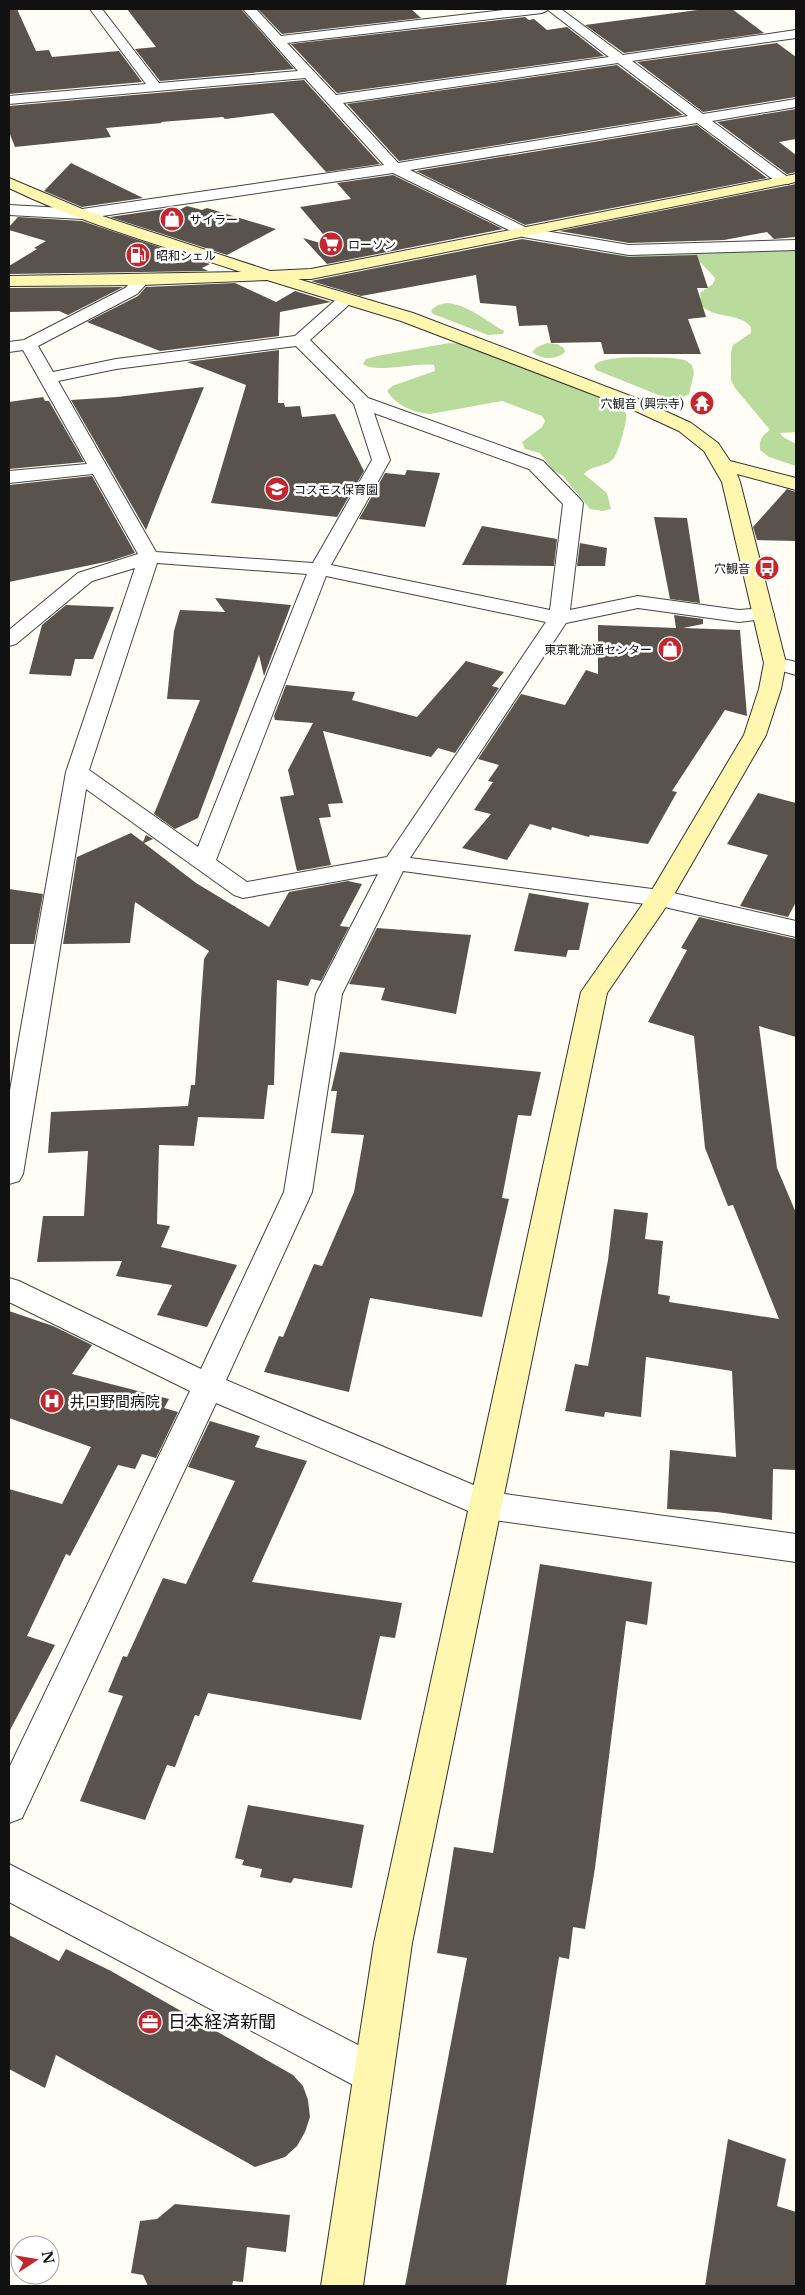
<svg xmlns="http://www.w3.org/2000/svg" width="805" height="2295" font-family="'Libre Baskerville','Noto Sans JP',serif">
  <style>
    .forest { fill: #b9dc9c }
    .building { fill: #5a524d }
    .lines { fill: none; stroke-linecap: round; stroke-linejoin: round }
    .street-casing { stroke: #444; stroke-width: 2 }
    .secondary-casing { stroke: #333; stroke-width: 2 }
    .street { fill: #fff; fill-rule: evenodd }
    .secondary { fill: #fff6b0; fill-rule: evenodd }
    .labels { text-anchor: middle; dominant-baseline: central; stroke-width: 5; stroke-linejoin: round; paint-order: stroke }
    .far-poi-label { font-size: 12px; fill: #111; stroke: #fff; text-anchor: start }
    .poi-label { font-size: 15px; fill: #111; stroke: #fff; text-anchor: start }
    .near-poi-label { font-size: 18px; fill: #111; stroke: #fff; text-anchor: start }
  </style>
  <rect width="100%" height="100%" fill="#fffdf5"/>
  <g class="forest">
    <path d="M796,249V432L780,433L783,437L796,444V466L769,457L760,450C759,439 762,436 770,430L735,388L731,380V352L733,345L751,333V327C737,311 715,320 701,305L700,293L713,284L715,278L701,263L616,261L591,252C659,260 728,251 796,249Z"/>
    <path d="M446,303C467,304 485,320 504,331L503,334L488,335L433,314L431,310L438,305Z"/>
    <path d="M449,343L460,344L616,402C620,405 624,409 626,414C628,420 618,453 614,458C605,468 591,465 584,474L607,493L611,509L603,511L590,509L563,476L553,470L540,453L525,449L522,442L542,427L545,421L542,416L502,401L430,414C412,412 397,406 387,391L392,386L435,371L434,365C414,362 377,374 363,364L366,359L377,356Z"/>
    <path d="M547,343L557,344L564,348L565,352C556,360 542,360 532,352L537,347Z"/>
    <path d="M672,358L685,360L692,365L694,373L689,394C679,400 671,399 661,396L596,370L594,366C603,354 655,358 672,358Z"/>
  </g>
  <g class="building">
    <polygon points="9,9 17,9 36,51 49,50 52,57 119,51 142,82 9,94"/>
    <polygon points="127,9 241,9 294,69 160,81 135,49 156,47"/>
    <polygon points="258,9 411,9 421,18 282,34"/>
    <polygon points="705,9 732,9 764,33 624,53 585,25"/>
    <polygon points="525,17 529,20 534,19 547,30 567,27 604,56 337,93 291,44"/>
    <polygon points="777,43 796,57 796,97 703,112 637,62"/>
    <polygon points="617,65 683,115 399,161 347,104"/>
    <polygon points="304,80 380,164 326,172 273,113 225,119 223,117 161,122 162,123 106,128 111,137 15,147 9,132 9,106"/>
    <polygon points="796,109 796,139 779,142 796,155 796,172 787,174 717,122"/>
    <polygon points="697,125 767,178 525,225 416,171"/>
    <polygon points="71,163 143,198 82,207 44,191"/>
    <polygon points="393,175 503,229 327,264 303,238 334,247 300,207 351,199 337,183"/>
    <polygon points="796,184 796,237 774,239 767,232 724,240 629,243 559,231"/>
    <polygon points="187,206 202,210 207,208 276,229 227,255 110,217 165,209 173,213"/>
    <polygon points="18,217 82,221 210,264 202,268 208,271 9,274 9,266 37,249 34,248 46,241 9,230 9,227"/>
    <polygon points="522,239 629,257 697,255 708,288 697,288 706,317 688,319 701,354 604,354 601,342 551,343 547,325 519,326 516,306 480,303 476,275 361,296 311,281"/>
    <polygon points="235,283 276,302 295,291 331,302 280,312 279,336 160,351 87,322 138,296 146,287"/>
    <polygon points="123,287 68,315 59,311 9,312 9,288"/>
    <polygon points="279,350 278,403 284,403 285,407 300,406 302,417 335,414 364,471 337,517 211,503 246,385 187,362"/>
    <polygon points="204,387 165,482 146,530 71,400 117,397"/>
    <polygon points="43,397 45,401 49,401 84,462 9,469 9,402"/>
    <polygon points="407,470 440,473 425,527 359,519 385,473 405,475"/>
    <polygon points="92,476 135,553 110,561 9,582 9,485"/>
    <polygon points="787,489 796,492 796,541 757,540 753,527"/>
    <polygon points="654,517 687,518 700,603 670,599"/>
    <polygon points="482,526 557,539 554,566 462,565"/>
    <polygon points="580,543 607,548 605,566 577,566"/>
    <polygon points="215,598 291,605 264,676 259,655 198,818 175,829 154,814 200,700 167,699 174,631 180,610 225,612"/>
    <polygon points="66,605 114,607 93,659 75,659 71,676 29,674 42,625"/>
    <polygon points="674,615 703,619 703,624 683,628 740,630 747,716 725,710 672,791 677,792 648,844 590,835 589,837 552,827 551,830 530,824 507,860 462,848 491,814 474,810 493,782 488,781 499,765 478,759 521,694 565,705 586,670 598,674 598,625 676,628"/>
    <polygon points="466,661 504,672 492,686 499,688 455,753 438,748 431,757 323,731 343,803 328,804 331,817 319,818 331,865 297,871 280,797 294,795 288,770 313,723 275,720 274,716 286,685 355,692 352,700 417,717"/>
    <polygon points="758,793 796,803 796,902 788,917 740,906 768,855 727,844"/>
    <polygon points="131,833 143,842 146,835 153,839 144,843 196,883 269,927 289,892 348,881 362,884 340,926 349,927 321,981 311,979 308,986 277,980 274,1085 268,1085 264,1119 198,1117 194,1146 159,1145 157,1224 170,1226 161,1247 237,1265 207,1327 157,1315 172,1285 116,1276 122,1261 37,1262 43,1216 84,1216 88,1151 48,1153 51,1112 188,1106 191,1085 195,1085 204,959 209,951 135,902 130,943 63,944 77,857"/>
    <polygon points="9,889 43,894 34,944 9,944"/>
    <polygon points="529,893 589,903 579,950 568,950 566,957 514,951"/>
    <polygon points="699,917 796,939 796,1037 759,1026 777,1168 796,1213 796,1470 773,1469 772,1520 717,1512 667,1509 670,1450 736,1457 732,1371 646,1357 641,1417 605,1412 604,1417 565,1411 575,1364 588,1366 608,1260 614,1209 648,1213 645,1239 663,1241 658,1294 670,1296 669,1302 779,1319 733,1205 728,1206 705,1148 694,1036 648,1022 687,950 681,948"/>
    <polygon points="377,928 471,935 456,1014 381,1000 385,988 349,984"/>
    <polygon points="340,1052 541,1072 531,1116 518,1115 502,1198 509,1199 482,1317 370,1298 349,1392 264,1372 279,1336 283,1337 314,1264 322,1266 354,1192 364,1135 331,1133 337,1091 331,1091"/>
    <polygon points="9,1311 53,1326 92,1345 72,1374 169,1399 164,1408 178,1412 156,1458 142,1454 135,1469 118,1465 70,1556 66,1554 27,1636 55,1645 9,1732 9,1489 62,1504 91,1447 9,1418"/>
    <polygon points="210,1421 260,1436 255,1447 307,1461 252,1582 402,1603 395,1638 380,1636 361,1720 208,1693 199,1716 195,1715 175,1767 167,1765 145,1820 80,1801 123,1696 108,1692 123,1656 127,1657 163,1578 186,1584 235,1481 188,1467"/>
    <polygon points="540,1564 652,1582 647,1625 626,1621 595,1868 585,1929 573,1927 569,1959 559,1957 506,2286 405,2286 467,1958 437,1953 454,1847 493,1853"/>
    <polygon points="248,1805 364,1825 352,1888 294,1878 291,1883 260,1877 262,1869 242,1865 244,1860 235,1858"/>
    <polygon points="9,1935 59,1961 66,1949 111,1971 293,2075 303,2086 308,2100 310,2117 305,2132 297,2146 285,2157 255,2167 56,2055 45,2088 9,2069"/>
    <polygon points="728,2139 786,2159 777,2206 796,2212 796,2286 705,2286"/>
    <polygon points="175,2204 290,2215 286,2252 247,2247 243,2282 233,2281 232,2286 148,2286 143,2275 131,2273 140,2221 157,2219"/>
  </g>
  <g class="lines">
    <defs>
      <g id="street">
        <path d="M90,9H102L159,83L298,71L243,9H256L281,36L512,9H561L623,55L796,30V38L632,61L703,114L796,99V107L712,121L789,178L791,181L789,184H779L697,123L410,170L527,228L629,245L796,240V250L629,255L523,237L393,173L82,219L9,215V205L82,209L384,165L305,78L9,104V96L146,84ZM548,10L609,57L336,95L287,43L542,13ZM618,63L688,116L398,163L343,103Z"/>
        <path d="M142,275L148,277L150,280L137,294L38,346L53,372L116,359L295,336L340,296H352L354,299L352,302L310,340L368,398L543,461L580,499L583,503L570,610L638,596L739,610L764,608L771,610L774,614L771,618L739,622L638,608L566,623L410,858L660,890L796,921V937L660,906L403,871L342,994L312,1192L226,1380L490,1492L796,1534V1562L487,1519L216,1403L22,1818L9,1823V1768L190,1391L9,1302V1278L19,1281L201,1369L284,1192L316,994L378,874L243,898L234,895L86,789L23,1174L19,1181L9,1184V1096L66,772L135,568L92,581L16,644L9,646V630L78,573L138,554L93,474L9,483V471L87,464L23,350L9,352V342L24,340L125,288L136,277ZM296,346L354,404L372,460L313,563L156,552L58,381L116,369ZM374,413L529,469L563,504L550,610L331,565L390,460ZM157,563L307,574L198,847L89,770ZM326,576L546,622L387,857L247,882L216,860Z"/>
        <polygon points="775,657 796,662 796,675 768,667 764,663 768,659"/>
        <polygon points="9,1864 387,2060 393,2074 387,2088 373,2094 359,2088 9,1902"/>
      </g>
      <path id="secondary" d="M796,174V182L311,279H298L413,313L641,400L691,423L718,443L730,461L796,478V490L737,474L740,482L786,663L781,689L766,735L672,898L607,993L412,1943L363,2286H321L374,1943L581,992L649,895L744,735L759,689L764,663L722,482L704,451L679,431L629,408L401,321L267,280L142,285L9,286V276L241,272C163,246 83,224 9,188V178L87,211L270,271L311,269Z"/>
    </defs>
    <use href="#street" class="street-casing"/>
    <use href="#secondary" class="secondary-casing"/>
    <use href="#street" class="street"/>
    <use href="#secondary" class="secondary"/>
  </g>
  <defs>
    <symbol id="shop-disc" viewBox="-11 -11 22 22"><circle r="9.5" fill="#c4262e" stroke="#fff"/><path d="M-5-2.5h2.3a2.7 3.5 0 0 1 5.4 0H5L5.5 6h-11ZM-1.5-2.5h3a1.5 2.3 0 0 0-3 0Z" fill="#fff"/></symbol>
    <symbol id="supermarket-disc" viewBox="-11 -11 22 22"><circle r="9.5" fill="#c4262e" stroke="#fff"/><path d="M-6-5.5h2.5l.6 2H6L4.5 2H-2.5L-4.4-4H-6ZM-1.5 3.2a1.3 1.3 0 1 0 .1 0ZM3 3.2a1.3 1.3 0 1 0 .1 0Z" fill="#fff"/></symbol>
    <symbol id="fuel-disc" viewBox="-11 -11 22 22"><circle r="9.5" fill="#c4262e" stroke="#fff"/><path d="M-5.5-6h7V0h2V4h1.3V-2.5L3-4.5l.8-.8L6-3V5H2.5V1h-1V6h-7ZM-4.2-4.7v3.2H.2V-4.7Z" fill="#fff"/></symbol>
    <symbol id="temple-disc" viewBox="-11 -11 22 22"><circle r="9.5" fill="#c4262e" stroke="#fff"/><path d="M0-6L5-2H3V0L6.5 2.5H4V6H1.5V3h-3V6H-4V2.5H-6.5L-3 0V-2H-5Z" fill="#fff"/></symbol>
    <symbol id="school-disc" viewBox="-11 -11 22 22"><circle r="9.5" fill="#c4262e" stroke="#fff"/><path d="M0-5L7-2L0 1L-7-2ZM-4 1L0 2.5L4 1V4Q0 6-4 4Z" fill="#fff"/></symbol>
    <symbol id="bus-disc" viewBox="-11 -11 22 22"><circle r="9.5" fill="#c4262e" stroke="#fff"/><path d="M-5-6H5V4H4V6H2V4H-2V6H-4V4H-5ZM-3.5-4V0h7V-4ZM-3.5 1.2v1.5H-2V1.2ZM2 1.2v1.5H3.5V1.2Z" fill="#fff"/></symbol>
    <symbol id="hospital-disc" viewBox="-11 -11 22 22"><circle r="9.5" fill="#c4262e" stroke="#fff"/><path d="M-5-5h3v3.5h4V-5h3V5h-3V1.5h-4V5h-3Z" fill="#fff"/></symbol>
    <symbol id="office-disc" viewBox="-11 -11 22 22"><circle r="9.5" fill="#c4262e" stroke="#fff"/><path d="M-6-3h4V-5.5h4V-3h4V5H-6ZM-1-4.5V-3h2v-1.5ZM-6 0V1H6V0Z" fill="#fff"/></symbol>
  </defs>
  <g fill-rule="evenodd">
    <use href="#shop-disc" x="158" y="205" width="28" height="28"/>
    <use href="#supermarket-disc" x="317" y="230" width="28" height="28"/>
    <use href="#fuel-disc" x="124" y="241" width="28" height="28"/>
    <use href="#temple-disc" x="688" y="389" width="28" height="28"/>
    <use href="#school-disc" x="263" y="475" width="28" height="28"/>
    <use href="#bus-disc" x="753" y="554" width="28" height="28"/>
    <use href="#shop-disc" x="656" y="635" width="28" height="28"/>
    <use href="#hospital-disc" x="38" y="1387" width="28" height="28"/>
    <use href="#office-disc" x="136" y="2008" width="28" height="28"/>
  </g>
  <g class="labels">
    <g class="far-poi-label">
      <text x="190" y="219">サイラー</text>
      <text x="348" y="244">ローソン</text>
      <text x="156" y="255">昭和シェル</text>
      <text x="684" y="403" text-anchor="end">穴観音 (興宗寺)</text>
      <text x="294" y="489">コスモス保育園</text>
      <text x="750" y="568" text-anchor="end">穴観音</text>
      <text x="652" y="649" text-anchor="end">東京靴流通センター</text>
    </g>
    <g class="poi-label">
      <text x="70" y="1401">井口野間病院</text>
    </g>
    <g class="near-poi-label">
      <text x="168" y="2022">日本経済新聞</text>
    </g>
  </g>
  <rect width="805" height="2295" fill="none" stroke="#111111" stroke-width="20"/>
  <g transform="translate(35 2260) rotate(78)"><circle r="24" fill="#ffffff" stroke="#a0a0a0"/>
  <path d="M0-4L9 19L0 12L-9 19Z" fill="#c4262e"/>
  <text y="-8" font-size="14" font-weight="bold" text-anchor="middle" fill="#111111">N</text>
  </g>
</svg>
